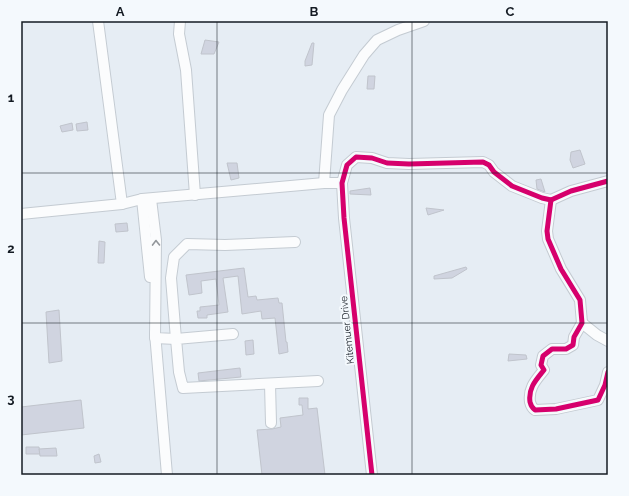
<svg xmlns="http://www.w3.org/2000/svg" width="629" height="496" font-family="Raleway,sans-serif">
  <style>
    .building { fill: #d0d4e0; stroke: #c0c4cc }
    .lines { fill: none; stroke-linecap: round; stroke-linejoin: round }
    .minor-casing { stroke: #c4cbd2; stroke-width: 12 }
    .minor { stroke: #fbfcfd; stroke-width: 10 }
    .cycleway-casing { stroke: #f4f9fd; stroke-width: 8 }
    .cycleway { stroke: #d6006c; stroke-width: 5 }
    .oneway { stroke: #93979b }
    .grid { fill: none; stroke: #141b23; stroke-width: 1; stroke-opacity: 0.55 }
    .labels { text-anchor: middle; dominant-baseline: central; stroke-width: 4; stroke-linejoin: round; paint-order: stroke }
    .street-label { font-size: 10px; fill: #141b23; stroke: #f4f9fd }
    .neatline { fill: none; stroke: #141b23; stroke-width: 1.5 }
    .grid-label { font-size: 13px; text-anchor: middle; font-weight: bold; fill: #141b23 }
  </style>
  <rect width="100%" height="100%" fill="#e6edf4"/>
  <g class="building">
    <polygon points="205,40 219,42 214,54 201,54"/>
    <polygon points="312,43 314,43 312,65 305,66 305,61"/>
    <polygon points="368,76 375,76 374,89 367,89"/>
    <polygon points="87,122 88,130 77,131 76,124"/>
    <polygon points="72,123 73,130 62,132 60,126"/>
    <polygon points="580,150 585,164 573,168 570,160 571,152"/>
    <polygon points="227,163 237,163 239,178 231,180"/>
    <polygon points="541,179 545,192 537,189 536,180"/>
    <polygon points="370,188 371,195 350,194 350,191"/>
    <polygon points="426,208 444,210 428,215"/>
    <polygon points="127,223 128,231 116,232 115,224"/>
    <polygon points="99,241 105,242 104,263 98,263"/>
    <polygon points="466,267 467,269 452,278 434,279 434,276"/>
    <polygon points="244,268 248,297 256,296 257,300 278,298 279,303 282,303 286,342 287,342 288,352 279,354 275,318 262,319 261,311 242,314 238,276 223,278 228,312 207,315 207,318 198,318 197,311 200,311 200,307 219,305 216,279 201,281 202,293 189,295 186,275"/>
    <polygon points="59,310 62,361 49,363 46,312"/>
    <polygon points="253,340 254,354 246,355 245,341"/>
    <polygon points="509,354 526,355 527,359 508,361"/>
    <polygon points="240,368 241,377 199,381 198,373"/>
    <polygon points="299,398 308,398 308,409 317,408 325,475 262,475 257,430 272,429 281,427 280,418 303,415 302,405 299,405"/>
    <polygon points="81,400 84,428 21,435 21,407"/>
    <polygon points="26,447 39,447 40,454 26,454"/>
    <polygon points="56,448 57,456 40,456 39,449"/>
    <polygon points="99,454 101,462 95,463 94,456"/>
  </g>
  <g class="lines">
    <defs>
      <g id="minor">
        <polyline points="98,21 122,204"/>
        <polyline points="180,21 179,34 186,70 195,195"/>
        <polyline points="324,183 329,115 342,90 364,55 377,40 398,30 424,21"/>
        <polyline points="142,199 150,277"/>
        <polyline points="151,199 156,240 155,338 176,339 171,278 174,257 187,244 225,245 295,242"/>
        <path d="M551,200L547,231L548,239L561,269L580,300L582,323L574,337L573,345L566,349H552L543,356L541,365L544,370C536,380 528,388 530,402C531,406 532,408 535,410L556,409L598,400L605,385L608,372"/>
        <polyline points="21,214 122,204 142,199 324,183 342,183"/>
        <polyline points="582,323 597,335 608,341"/>
        <polyline points="155,333 167,475"/>
        <polyline points="233,334 176,339 179,372 183,388 318,381"/>
        <polyline points="270,384 271,423"/>
        <polyline points="372,475 344,218 342,183 347,165 356,157 372,158 387,163 409,164 483,162 489,165 494,172 512,186 542,198 551,200 571,191 608,181"/>
      </g>
    </defs>
    <use href="#minor" class="minor-casing"/>
    <use href="#minor" class="minor"/>
    <defs>
      <g id="cycleway">
        <path d="M551,200L547,231L548,239L561,269L580,300L582,323L574,337L573,345L566,349H552L543,356L541,365L544,370C536,380 528,388 530,402C531,406 532,408 535,410L556,409L598,400L605,385L608,372"/>
        <polyline points="372,475 344,218 342,183 347,165 356,157 372,158 387,163 409,164 483,162 489,165 494,172 512,186 542,198 551,200 571,191 608,181"/>
      </g>
    </defs>
    <use href="#cycleway" class="cycleway-casing"/>
    <use href="#cycleway" class="cycleway"/>
  </g>
  <defs><path id="oneway-chevron" d="M-2-3.5L2.5 0L-2 3.5" fill="none" stroke-width="1.6" stroke-linecap="round" stroke-linejoin="round"/></defs>
  <use class="oneway" href="#oneway-chevron" transform="translate(156 243) rotate(-91)"/>
  <path class="grid" d="M217,21V475M412,21V475M21,173H608M21,323H608"/>
  <g class="labels">
    <g class="street-label">
      <text transform="translate(347 330) rotate(-96)">Kitemuer Drive</text>
    </g>
  </g>
  <rect width="629" height="496" fill="none" stroke="#f4f9fd" stroke-width="44"/>
  <rect x="22" y="22" width="585" height="452" class="neatline"/>
  <g class="grid-label">
    <text x="120" y="16">A</text>
    <text x="314" y="16">B</text>
    <text x="510" y="16">C</text>
    <text x="11" y="102">1</text>
    <text x="11" y="253">2</text>
    <text x="11" y="403">3</text>
  </g>
</svg>
